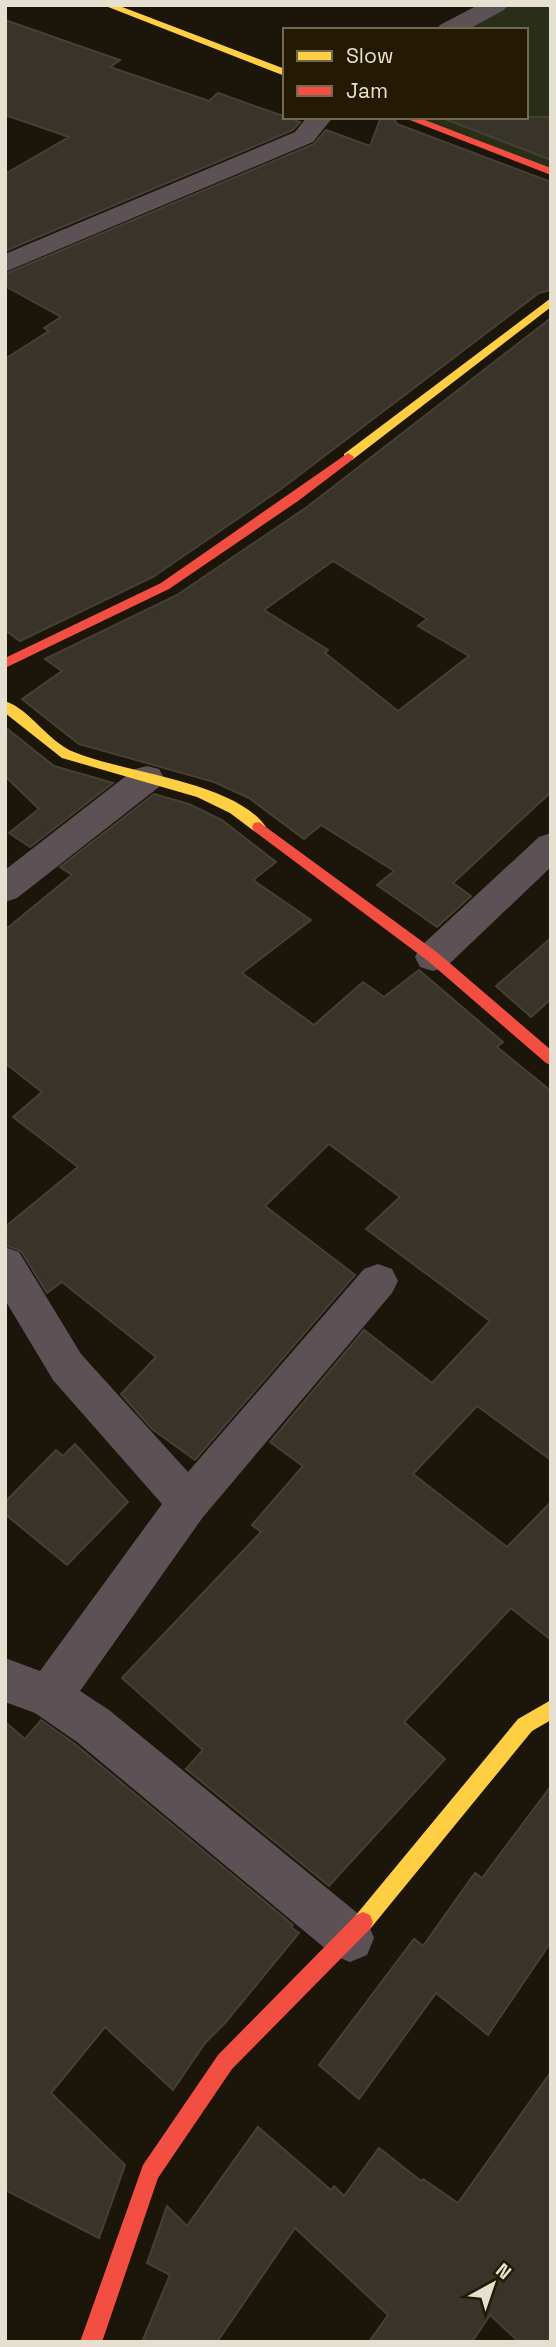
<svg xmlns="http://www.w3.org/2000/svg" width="556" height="2347" font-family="'Space Grotesk',sans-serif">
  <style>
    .green { fill: #292e16 }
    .building { fill: #39342a; stroke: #454036; stroke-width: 2; fill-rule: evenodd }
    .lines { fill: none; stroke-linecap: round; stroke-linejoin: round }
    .street { fill: #5c5255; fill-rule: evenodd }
    .slow { fill: #ffcf43; fill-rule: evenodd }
    .jam { fill: #f24e42; fill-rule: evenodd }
  </style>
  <rect width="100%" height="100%" fill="#1c160a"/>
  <polygon class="green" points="496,5 551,5 551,172 407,117 526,117 526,30 448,30"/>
  <g class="building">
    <polygon points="5,20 120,60 110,67 209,101 218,93 300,122 293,130 5,251 5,174 69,137 5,115"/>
    <polygon points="381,117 393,117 397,124 551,182 551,290 539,293 281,489 153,577 20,641 5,630 5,359 49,331 44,328 61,317 5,286 5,274 314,144 326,130 370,146"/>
    <polygon points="440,117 551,117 551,160"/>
    <path d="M551,318V792L453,883L471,896L437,927L377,885L394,871L321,825L304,839L249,798L214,782L79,744L22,699L62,671L45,659L177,595L307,507ZM333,561L427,619L418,626L469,656L398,711L325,653L328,650L264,610Z"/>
    <polygon points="5,727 54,766 113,783 30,847 9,833 39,809 5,776"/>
    <polygon points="154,794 189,804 222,820 276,862 253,880 311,920 242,973 314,1025 363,982 384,997 419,970 503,1042 497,1047 551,1091 551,1460 477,1406 413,1474 507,1547 551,1502 551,1640 511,1608 404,1722 445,1759 329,1886 186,1769 203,1750 122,1678 261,1532 252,1525 303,1466 270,1442 364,1330 432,1383 490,1321 366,1229 400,1197 329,1144 265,1206 355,1275 195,1460 152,1429 121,1394 156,1357 62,1282 47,1293 21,1251 5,1245 5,1227 78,1167 13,1117 42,1092 5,1063 5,930 72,875 60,867"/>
    <polygon points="551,938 551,999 531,1017 496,986"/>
    <polygon points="75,1444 128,1502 67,1565 5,1514 5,1502 56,1450 63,1456"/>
    <polygon points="41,1720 75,1744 293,1925 291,1927 299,1933 225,2023 205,2043 173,2090 105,2027 51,2093 125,2165 99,2238 5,2190 5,1722 25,1739"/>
    <polygon points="551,1786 551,1942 488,2035 436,1993 359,2099 319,2065 414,1939 423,1946 475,1873 482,1878"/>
    <polygon points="551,2072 551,2342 519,2342 490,2315 472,2342 369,2342 388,2315 295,2228 217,2342 142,2342 170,2275 147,2263 167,2206 187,2226 258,2127 331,2190 334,2186 344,2196 379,2148 421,2181 423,2179 458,2203"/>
  </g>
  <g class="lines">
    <g class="street">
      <polygon points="478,5 508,5 504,10 467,30 436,30 440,25"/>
      <polygon points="307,117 333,117 313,142 5,272 5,254 295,132"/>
      <polygon points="147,766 159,769 164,778 159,787 17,898 5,902 5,870 135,769"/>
      <polygon points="551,833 551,867 446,967 433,971 420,967 415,957 420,947 539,837"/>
      <polygon points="5,1247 19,1252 81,1354 188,1472 364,1269 378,1264 392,1269 398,1281 392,1293 203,1517 80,1691 109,1710 367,1921 374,1938 367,1955 350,1962 333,1955 77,1742 35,1713 5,1702 5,1658 40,1671 162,1504 53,1380 5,1300"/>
    </g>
    <g class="slow">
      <polygon points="103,5 117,5 285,69 285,76"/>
      <polygon points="551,298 551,307 352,460 344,460 344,454"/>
      <path d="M5,701C31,710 48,742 74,752C124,773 234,781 266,827L264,831H254L230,813L197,797L62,758L5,713Z"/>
      <polygon points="551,1700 551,1720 532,1731 370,1929 363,1932 356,1929 353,1922 356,1915 518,1719"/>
    </g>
    <g class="jam">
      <polygon points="402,117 417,117 551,168 551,175"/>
      <polygon points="348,453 354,457 352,460 298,501 169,589 5,668 5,658 161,583"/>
      <polygon points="259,822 438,953 551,1050 551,1065 546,1063 428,961 254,831 252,827 254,823"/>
      <polygon points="363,1912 370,1915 373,1922 370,1929 232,2069 158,2178 102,2342 80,2342 143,2165 218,2055 356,1915"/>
    </g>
  </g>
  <rect width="556" height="2347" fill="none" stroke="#e6e0d1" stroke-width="14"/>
  <rect x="283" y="28" width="245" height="91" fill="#241a02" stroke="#726955" stroke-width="2"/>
  <rect x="297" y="51" width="35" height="10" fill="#ffcf43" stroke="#726955" stroke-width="2"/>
  <text x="346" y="63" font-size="21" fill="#e6e0d1">Slow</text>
  <rect x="297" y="86" width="35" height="10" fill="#f24e42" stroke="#726955" stroke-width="2"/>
  <text x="346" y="98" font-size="21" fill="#e6e0d1">Jam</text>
  <g transform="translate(493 2284) rotate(40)" stroke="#241a02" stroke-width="5" paint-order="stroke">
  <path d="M0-5L12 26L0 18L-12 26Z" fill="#e6e0d1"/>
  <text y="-10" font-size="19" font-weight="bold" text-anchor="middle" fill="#e6e0d1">N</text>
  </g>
</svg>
